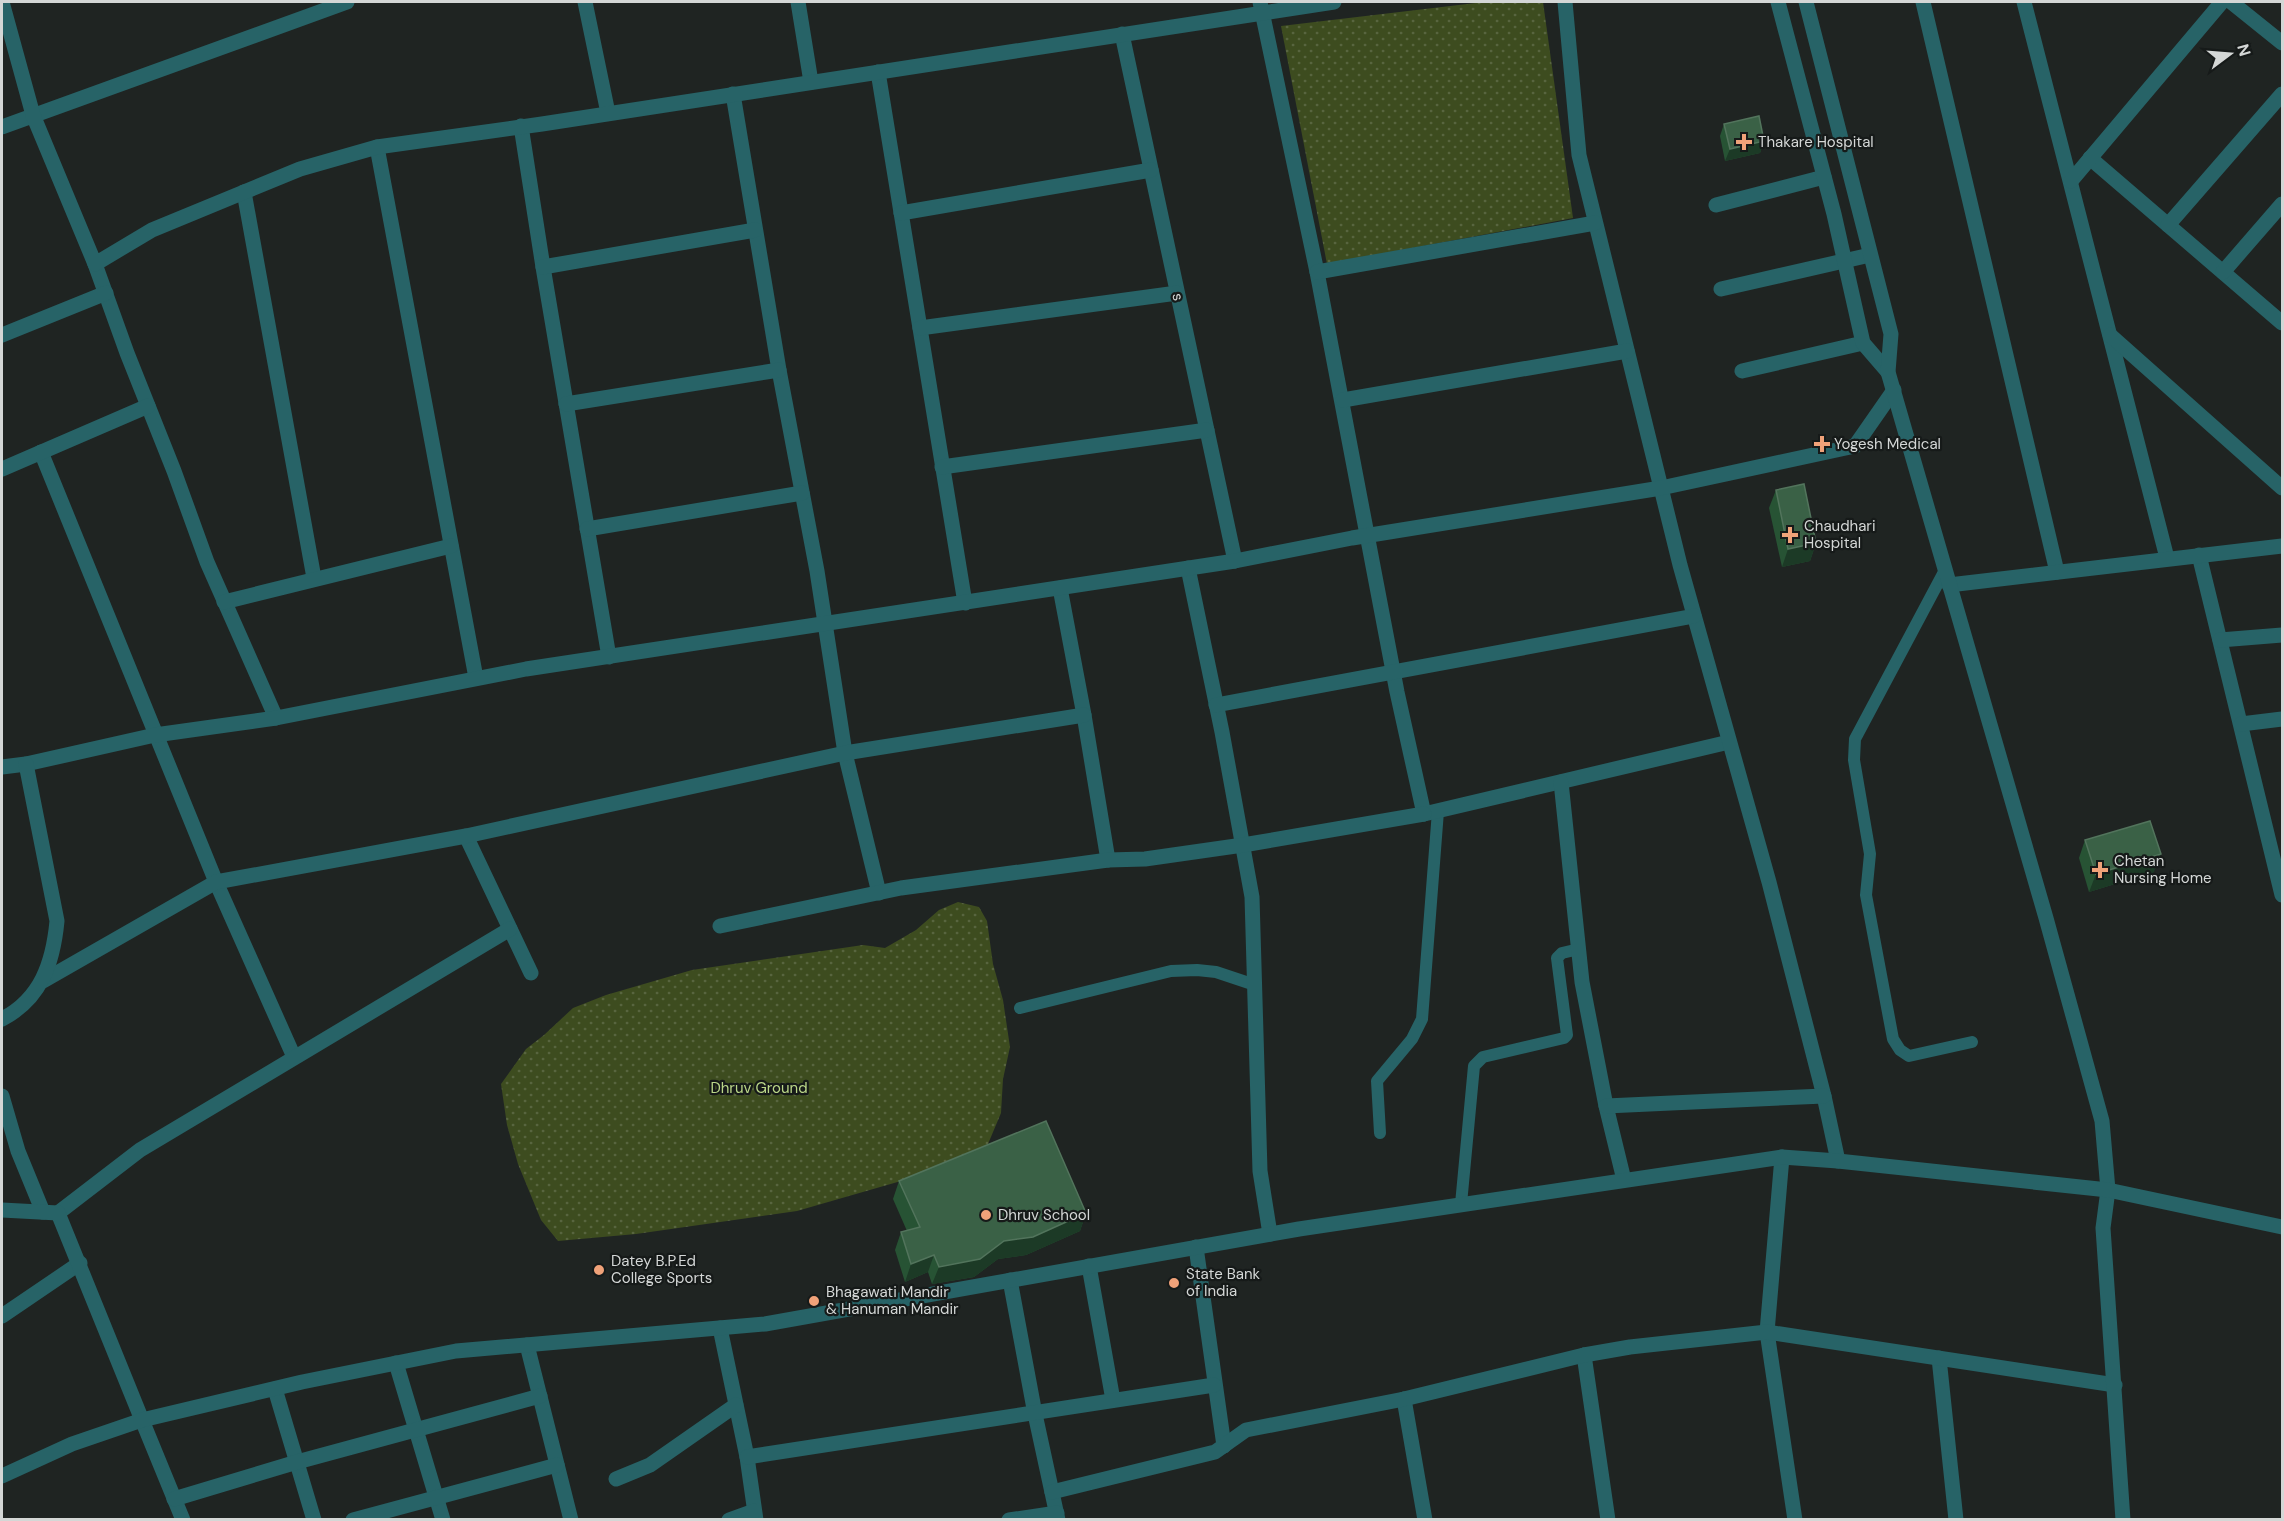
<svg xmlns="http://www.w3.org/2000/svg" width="2284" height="1521" font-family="'DM Sans',sans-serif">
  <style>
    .park { fill: url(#park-dots) }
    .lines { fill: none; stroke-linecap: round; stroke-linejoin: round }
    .service { stroke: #276367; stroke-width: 12 }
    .minor { stroke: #276367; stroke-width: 15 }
    .tertiary { stroke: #276367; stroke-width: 15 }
    .wall { fill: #275334 }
    .shaded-wall { fill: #1c3a26 }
    .building { fill: #3a6146; stroke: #52745c; stroke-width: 1.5 }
    .poi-dot { fill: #f0a279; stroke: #161a19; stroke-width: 2 }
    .labels { text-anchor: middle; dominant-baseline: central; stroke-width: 4.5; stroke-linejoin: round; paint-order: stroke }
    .poi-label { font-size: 15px; fill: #d4d7d6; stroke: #161a19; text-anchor: start }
    .street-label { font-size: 15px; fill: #d4d7d6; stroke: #161a19 }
    .park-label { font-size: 15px; fill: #bbd789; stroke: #161a19 }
  </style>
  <defs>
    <pattern id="park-dots" width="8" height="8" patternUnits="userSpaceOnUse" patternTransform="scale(1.5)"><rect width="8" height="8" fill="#3d4c1f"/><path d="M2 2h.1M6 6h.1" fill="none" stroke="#58653f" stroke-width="1.8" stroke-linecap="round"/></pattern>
  </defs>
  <rect width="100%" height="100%" fill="#1f2422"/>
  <g class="park">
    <polygon points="1484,2 1543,2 1573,218 1327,264 1281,26"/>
    <polygon points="958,902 979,907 987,921 993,964 1003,1000 1010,1047 1003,1079 1001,1113 988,1144 953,1166 797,1211 636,1234 558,1241 541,1220 518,1164 507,1125 501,1084 526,1049 544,1035 573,1008 606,995 692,970 863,945 885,948 916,930 939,910"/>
  </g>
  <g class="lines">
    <g class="service">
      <polyline points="1945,570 1855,739 1854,760 1870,854 1866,895 1893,1039 1900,1050 1909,1056 1972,1042"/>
      <polyline points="1020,1008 1171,971 1197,970 1216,972 1255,985"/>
      <polyline points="1380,1133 1377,1081 1412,1039 1422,1019 1438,811"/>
      <polyline points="1461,1204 1474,1066 1483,1057 1564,1038 1567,1035 1557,958 1562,953 1579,949"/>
    </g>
    <g class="minor">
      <polyline points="585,2 608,113"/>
      <polyline points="798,2 811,82"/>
      <polyline points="1260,2 1317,272 1397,692 1424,814 1729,742"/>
      <polyline points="1565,2 1579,155 1680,565 1769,882 1824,1096 1838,1161"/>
      <polyline points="1923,2 2057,572"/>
      <polyline points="2024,2 2167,558"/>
      <polyline points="2231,2 2282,43"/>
      <polyline points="1122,34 1235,561"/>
      <polyline points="878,72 965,603"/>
      <polyline points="733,94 779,370 817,571 845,753 879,893"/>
      <polyline points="521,126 543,267 609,657"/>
      <polyline points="2,127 347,2"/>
      <polyline points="377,147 476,678"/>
      <polyline points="2090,158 2282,323"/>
      <polyline points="2071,181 2222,2"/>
      <polyline points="244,192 314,578"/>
      <polyline points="1716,205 1824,177"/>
      <polyline points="901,213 1151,170"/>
      <polyline points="2168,225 2282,94"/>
      <polyline points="95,264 127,353 174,471 207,562 276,718"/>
      <polyline points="543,267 755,230"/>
      <polyline points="1317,272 1595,223"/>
      <polyline points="2223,272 2282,204"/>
      <polyline points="1721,289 1870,255"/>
      <polyline points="920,328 1177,293"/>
      <polyline points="2,335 106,293"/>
      <polyline points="2110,335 2282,488"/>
      <polyline points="1742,371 1863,343"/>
      <polyline points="1343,400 1627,351"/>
      <polyline points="566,404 779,370"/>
      <polyline points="41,452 216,882 294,1057"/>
      <polyline points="942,467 1207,430"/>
      <polyline points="2,469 148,406"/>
      <polyline points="587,529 802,493"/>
      <polyline points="2199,555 2282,895"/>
      <polyline points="1188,568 1222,732 1252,897 1260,1171 1270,1234"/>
      <polyline points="1949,585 2282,546"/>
      <polyline points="1060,588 1084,715 1108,860"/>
      <polyline points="224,602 451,546"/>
      <polyline points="2220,640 2282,635"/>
      <polyline points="1216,705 1694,616"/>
      <polyline points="2241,724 2282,719"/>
      <polyline points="2,767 26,764 155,735 276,718 526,669 1235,561 1352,538 1661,488 1855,446 1894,390"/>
      <polyline points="1561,782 1582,982 1606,1106 1624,1180"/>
      <polyline points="466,836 531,973"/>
      <polyline points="720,926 901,888 1108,860 1145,859 1243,845 1424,814"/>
      <polyline points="43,981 216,882 466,836 845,753 1084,715"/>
      <path d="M2,1019C41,999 53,963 57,921L26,764"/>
      <polyline points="2,1096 18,1151 43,1212"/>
      <polyline points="1606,1106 1824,1096"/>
      <polyline points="1782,1157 1767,1332 1795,1520"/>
      <polyline points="58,1213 140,1150 510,929"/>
      <polyline points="1196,1247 1224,1446"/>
      <polyline points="1089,1266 1113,1400"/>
      <polyline points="1010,1280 1035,1414 1058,1520"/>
      <polyline points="2,1316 80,1263"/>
      <polyline points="720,1328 747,1457 756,1520"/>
      <polyline points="527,1345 571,1520"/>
      <polyline points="1584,1355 1608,1520"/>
      <polyline points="1939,1358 1956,1520"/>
      <polyline points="396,1363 443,1520"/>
      <polyline points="275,1389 314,1520"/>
      <polyline points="1404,1399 1425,1520"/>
      <polyline points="142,1420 183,1520"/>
      <polyline points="747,1457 1214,1385"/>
      <polyline points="616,1479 650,1465 736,1405"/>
      <polyline points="1052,1492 1215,1452 1246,1430 1404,1399 1584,1355 1630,1347 1767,1332 2115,1385"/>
      <polyline points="174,1499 297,1462 540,1396"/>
      <polyline points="353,1520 557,1465"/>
      <polyline points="729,1520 754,1511"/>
      <polyline points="1009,1520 1057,1513"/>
    </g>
    <g class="tertiary">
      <polyline points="2,2 33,115 95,264 152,230 300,169 377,147 542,124 1334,2"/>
      <polyline points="1778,2 1834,214 1863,343 1888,372"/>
      <polyline points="1806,2 1891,334 1888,372 2046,918 2102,1121 2108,1190 2103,1228 2123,1520"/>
      <polyline points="2,1210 58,1213 142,1420"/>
      <polyline points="2,1476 72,1444 142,1420 302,1382 456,1351 765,1324 1299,1229 1782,1157 1838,1161 2108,1190 2282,1227"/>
    </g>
  </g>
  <g class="wall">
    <polygon points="1724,124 1764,141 1760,153 1725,161 1720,136"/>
    <polygon points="1776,490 1816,543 1810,561 1782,567 1769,508"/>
    <polygon points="2085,840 2154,872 2089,892 2079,858"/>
    <polygon points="899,1181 1086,1213 1080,1231 1026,1255 998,1259 974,1277 932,1284 928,1272 905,1282 895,1250 901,1232 907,1231 893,1199"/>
  </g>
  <g class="shaded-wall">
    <polygon points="1764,141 1760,153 1725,161 1730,149"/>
    <polygon points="1816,543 1810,561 1782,567 1788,549"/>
    <polygon points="2161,854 2154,872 2089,892 2096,874"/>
    <polygon points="1086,1213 1080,1231 1026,1255 998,1259 974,1277 932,1284 939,1267 1004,1241"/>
    <polygon points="934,1255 928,1272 905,1282 911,1264"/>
  </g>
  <g class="building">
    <polygon points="1759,116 1764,141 1730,149 1724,124"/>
    <polygon points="1804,484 1816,543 1788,549 1776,490"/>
    <polygon points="2150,821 2161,854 2096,874 2085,840"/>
    <polygon points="1046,1121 1086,1213 1033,1237 1004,1241 980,1259 939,1267 934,1255 911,1264 901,1232 920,1227 899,1181"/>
  </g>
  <g class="poi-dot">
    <path d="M1741 133h6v6h6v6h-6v6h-6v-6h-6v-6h6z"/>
    <path d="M1819 435h6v6h6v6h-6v6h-6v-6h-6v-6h6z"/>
    <path d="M1787 526h6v6h6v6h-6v6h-6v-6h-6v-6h6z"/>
    <path d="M2097 861h6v6h6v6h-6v6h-6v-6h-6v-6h6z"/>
    <circle cx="986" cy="1215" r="6"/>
    <circle cx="599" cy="1270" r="6"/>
    <circle cx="1174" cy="1283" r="6"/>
    <circle cx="814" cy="1301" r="6"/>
  </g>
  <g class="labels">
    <g class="poi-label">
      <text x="1758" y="142">Thakare Hospital</text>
      <text x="1834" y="444">Yogesh Medical</text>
      <text x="1804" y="526">Chaudhari<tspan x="1804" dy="17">Hospital</tspan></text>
      <text x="2114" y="861">Chetan<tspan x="2114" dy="17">Nursing Home</tspan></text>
      <text x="998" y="1215">Dhruv School</text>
      <text x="611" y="1261">Datey B.P.Ed<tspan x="611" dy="17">College Sports</tspan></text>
      <text x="1186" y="1274">State Bank<tspan x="1186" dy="17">of India</tspan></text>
      <text x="826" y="1292">Bhagawati Mandir<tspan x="826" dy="17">&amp; Hanuman Mandir</tspan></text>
    </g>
    <g class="street-label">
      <text transform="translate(1178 297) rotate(78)">s</text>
    </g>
    <g class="park-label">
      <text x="759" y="1088">Dhruv Ground</text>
    </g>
  </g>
  <rect width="2284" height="1521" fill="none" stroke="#d4d7d6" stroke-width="6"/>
  <g transform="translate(2230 54) rotate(74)" stroke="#161a19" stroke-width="4.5" paint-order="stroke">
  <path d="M0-4.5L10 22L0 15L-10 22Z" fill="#d4d7d6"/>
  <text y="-9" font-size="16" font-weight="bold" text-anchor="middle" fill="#d4d7d6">N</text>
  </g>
</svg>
